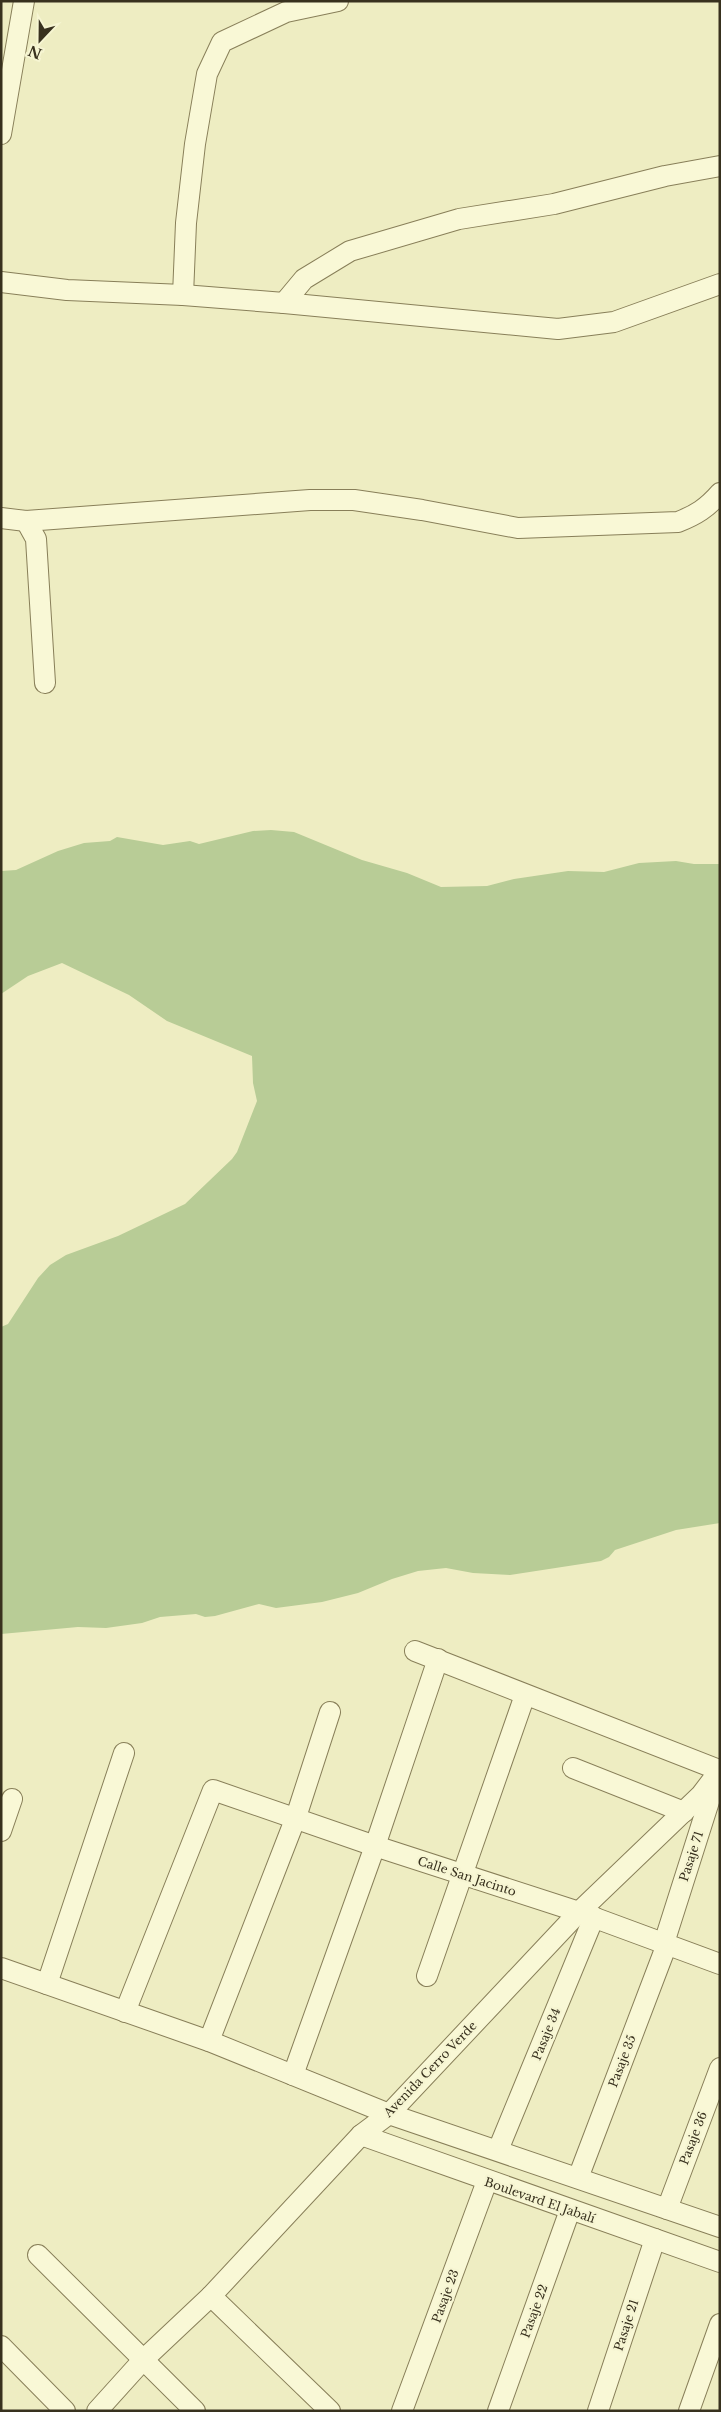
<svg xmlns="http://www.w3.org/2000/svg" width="721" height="2412" font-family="'Libre Baskerville',serif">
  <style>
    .green { fill: #b8cc96 }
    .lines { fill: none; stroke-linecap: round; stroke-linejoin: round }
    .minor-casing { stroke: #887f59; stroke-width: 22 }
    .minor { stroke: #f9f8d6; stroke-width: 20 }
    .labels { text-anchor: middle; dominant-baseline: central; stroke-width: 4.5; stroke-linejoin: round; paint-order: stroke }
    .street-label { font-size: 12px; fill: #38311e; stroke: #f6f5d2 }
  </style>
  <rect width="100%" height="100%" fill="#eeedc2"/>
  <polygon class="green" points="271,830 294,832 362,860 407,873 441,887 487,886 514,879 568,871 604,872 639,863 676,861 694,864 720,864 720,1523 676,1530 615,1550 609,1557 601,1561 510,1575 473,1573 446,1568 418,1571 392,1579 358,1593 322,1602 276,1608 259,1604 215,1616 205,1617 196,1614 160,1617 142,1623 106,1628 78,1627 1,1634 1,1327 8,1324 38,1278 50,1265 66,1255 118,1236 185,1204 232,1159 237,1152 257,1101 253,1083 252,1056 167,1021 129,995 62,963 28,976 1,994 1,871 16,870 58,851 84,843 110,841 117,837 163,845 190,841 199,844 253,831"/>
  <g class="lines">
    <defs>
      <g id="minor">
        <polyline points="1,134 24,1"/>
        <polyline points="1,282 67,290 183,295 284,303 558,329 614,322 720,284"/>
        <polyline points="183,295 186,223 195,144 207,74 222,42 286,12 338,1"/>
        <polyline points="284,303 304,279 350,251 459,219 554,204 665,176 720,166"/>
        <path d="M1,518L26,521L310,500H354L422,510L518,528L678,522C696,515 707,508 720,493"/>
        <polyline points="26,521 36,539 45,683"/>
        <polyline points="415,1651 719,1770 664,1943"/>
        <polyline points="573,1768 684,1812"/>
        <polyline points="1,1831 12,1799"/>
        <polyline points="1,1968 209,2041 389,2114 720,2227"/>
        <polyline points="427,1976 525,1695"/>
        <polyline points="47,1984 124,1753"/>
        <polyline points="125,2012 213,1790 375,1846 579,1912 720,1964"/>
        <polyline points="209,2041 296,1817 330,1712"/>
        <polyline points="293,2075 375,1846 438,1659"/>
        <polyline points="361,2135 720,2262"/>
        <polyline points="498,2150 594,1917"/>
        <polyline points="578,2178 667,1944"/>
        <polyline points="667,2209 720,2068"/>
        <polyline points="38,2255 195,2411"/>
        <polyline points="211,2296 330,2411"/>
        <polyline points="1,2346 65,2411"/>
        <polyline points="97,2411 143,2360 211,2296 361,2135 389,2114 579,1912 701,1795 720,1770"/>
        <polyline points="402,2411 487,2181"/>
        <polyline points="498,2411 570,2210"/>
        <polyline points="598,2411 655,2239"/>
        <polyline points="689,2411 720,2324"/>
      </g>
    </defs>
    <use href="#minor" class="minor-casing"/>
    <use href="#minor" class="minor"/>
  </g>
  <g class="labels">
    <g class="street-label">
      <text transform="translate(691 1856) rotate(-72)">Pasaje 71</text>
      <text transform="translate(467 1876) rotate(18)">Calle San Jacinto</text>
      <text transform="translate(546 2034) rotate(-68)">Pasaje 34</text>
      <text transform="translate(622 2061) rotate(-69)">Pasaje 35</text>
      <text transform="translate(430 2069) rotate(-46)">Avenida Cerro Verde</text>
      <text transform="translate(693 2138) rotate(-69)">Pasaje 36</text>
      <text transform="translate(540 2200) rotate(19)">Boulevard El Jabalí</text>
      <text transform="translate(445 2296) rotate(-70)">Pasaje 23</text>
      <text transform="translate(534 2311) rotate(-70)">Pasaje 22</text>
      <text transform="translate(626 2325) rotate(-72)">Pasaje 21</text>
    </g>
  </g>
  <rect width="721" height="2412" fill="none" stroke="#38311e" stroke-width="5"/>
  <g transform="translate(40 40) rotate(202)" stroke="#f6f5d2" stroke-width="4" paint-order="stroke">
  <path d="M0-4L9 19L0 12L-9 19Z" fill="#38311e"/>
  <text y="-8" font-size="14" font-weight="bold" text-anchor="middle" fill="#38311e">N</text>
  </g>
</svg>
